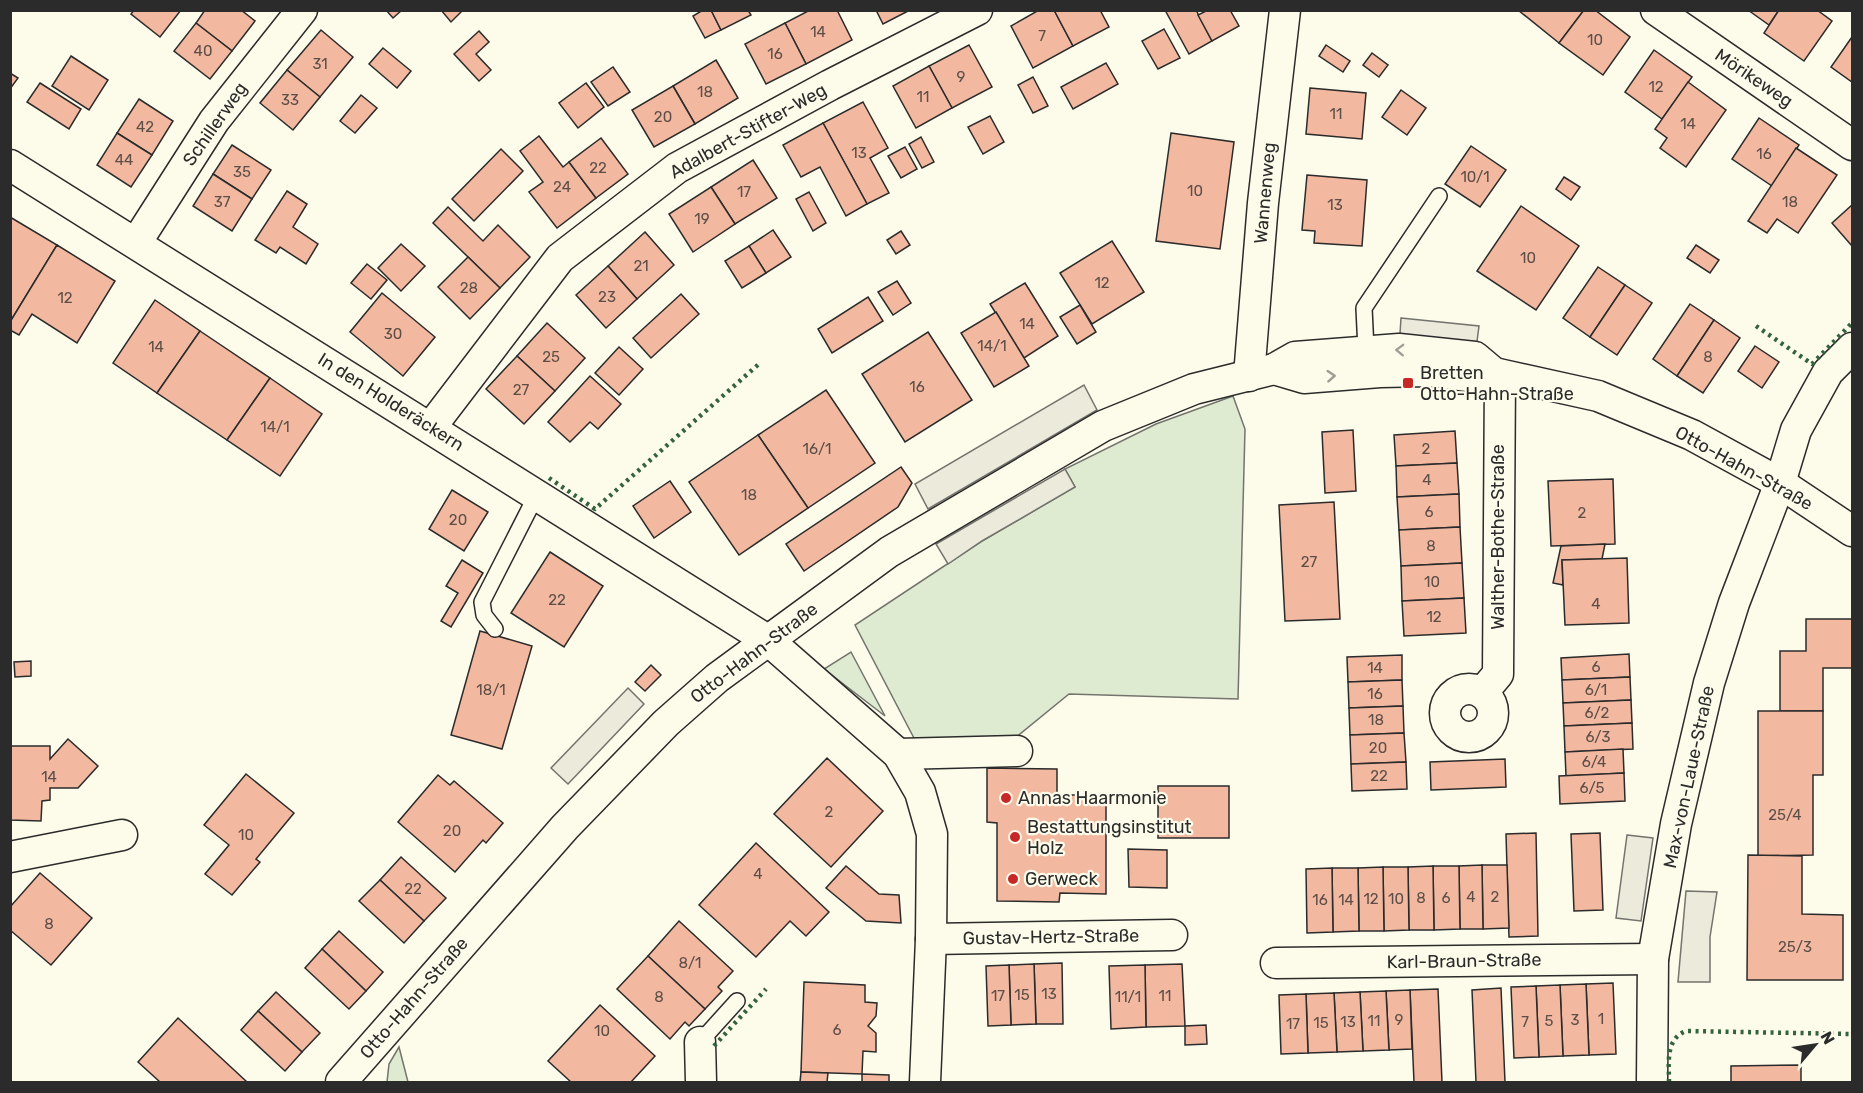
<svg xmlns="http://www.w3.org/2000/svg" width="1863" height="1093" font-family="Rubik,sans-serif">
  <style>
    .green { fill: #deebd1; stroke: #74746e; stroke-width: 1.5 }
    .parking { fill: #eceadb; stroke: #74746e; stroke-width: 1.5 }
    .building { fill: #f2b8a0; stroke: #2b2b2b; stroke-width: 1.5 }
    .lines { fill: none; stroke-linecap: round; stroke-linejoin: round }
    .service-casing { stroke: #2b2b2b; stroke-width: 18 }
    .minor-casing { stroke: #2b2b2b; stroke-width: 33 }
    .service { stroke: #fdfbea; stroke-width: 15 }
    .minor { stroke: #fdfbea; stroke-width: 30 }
    .hedge { stroke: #34623c; stroke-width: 4.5; stroke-dasharray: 3 4.5; stroke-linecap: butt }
    .oneway { stroke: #9e9d94 }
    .poi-dot { fill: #c62828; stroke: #fdfbea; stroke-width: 2 }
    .labels { text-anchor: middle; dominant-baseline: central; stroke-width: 4.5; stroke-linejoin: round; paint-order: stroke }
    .number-label { font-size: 15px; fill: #5d4e48 }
    .street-label { font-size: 18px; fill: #2b2b2b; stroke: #fdfbea }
    .poi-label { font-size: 18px; fill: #2b2b2b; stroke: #fdfbea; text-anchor: start }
  </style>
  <rect width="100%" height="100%" fill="#fdfbea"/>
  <g class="green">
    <polygon points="1233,396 1245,429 1238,699 1069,694 1015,738 915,740 855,625 982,541 1075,487 1065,469 1156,424"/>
    <polygon points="851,652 885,716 824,669"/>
    <polygon points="399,1047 408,1082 387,1082 389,1064"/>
  </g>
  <g class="parking">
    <polygon points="1401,318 1479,326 1475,357 1399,349"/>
    <polygon points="1084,385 1097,410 928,509 915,484"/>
    <polygon points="1065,469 1075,487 982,541 948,564 936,544"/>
    <polygon points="628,688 644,704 568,784 551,768"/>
    <polygon points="1627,835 1653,838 1641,921 1616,918"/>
    <polygon points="1686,891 1717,892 1710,937 1710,982 1678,982"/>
  </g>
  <g class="building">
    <polygon points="134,10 181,10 160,37 131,14"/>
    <polygon points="205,10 241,10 255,21 232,51 196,23"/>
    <polygon points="386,10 402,10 393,18"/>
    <polygon points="441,10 463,10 451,22"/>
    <polygon points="703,10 711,10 721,30 705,38 693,16"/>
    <polygon points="711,10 748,10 751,15 721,30"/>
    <polygon points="810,10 837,10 852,40 806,64 785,23"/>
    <polygon points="876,10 910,10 883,24"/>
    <polygon points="1039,10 1054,10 1073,46 1033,68 1011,26"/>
    <polygon points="1054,10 1100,10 1109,27 1073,46"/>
    <polygon points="1165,10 1196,10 1212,41 1189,54"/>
    <polygon points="1208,10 1230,10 1239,26 1212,41 1198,15"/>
    <polygon points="1518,10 1584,10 1559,43"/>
    <polygon points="1584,10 1595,10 1630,37 1603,75 1559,43"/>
    <polygon points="1748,10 1779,10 1769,25"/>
    <polygon points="1779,10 1817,10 1832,21 1804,61 1764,33"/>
    <polygon points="196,23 232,51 210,79 174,51"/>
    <polygon points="785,23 806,64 766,84 745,44"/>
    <polygon points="1164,29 1180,58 1158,69 1142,41"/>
    <polygon points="321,30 353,57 320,97 287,70"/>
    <polygon points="479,31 489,42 476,54 491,70 479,81 454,54"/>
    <polygon points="1852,37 1852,82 1831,67"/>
    <polygon points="969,45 992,87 952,108 929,66"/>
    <polygon points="1326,45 1350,61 1343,72 1319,56"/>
    <polygon points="383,48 411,71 397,88 369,64"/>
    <polygon points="1654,50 1692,77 1662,119 1625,92"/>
    <polygon points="1372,53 1388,65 1379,77 1363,65"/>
    <polygon points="71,56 108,80 89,110 52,86"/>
    <polygon points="716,60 738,98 695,124 673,86"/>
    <polygon points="1106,63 1118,84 1073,109 1061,87"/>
    <polygon points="929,66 952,108 916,128 893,86"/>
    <polygon points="613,67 630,92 608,106 591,82"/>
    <polygon points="287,70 320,97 293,130 260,103"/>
    <polygon points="10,73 18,78 10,89"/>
    <polygon points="1033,77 1048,106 1033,113 1018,85"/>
    <polygon points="1688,82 1726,110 1686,167 1660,148 1667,138 1655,129"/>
    <polygon points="40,83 81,109 69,129 27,102"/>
    <polygon points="586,83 604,107 578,128 559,103"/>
    <polygon points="673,86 695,124 654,147 632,110"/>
    <polygon points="1310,88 1366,93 1362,139 1306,134"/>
    <polygon points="1401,90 1426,108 1407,135 1382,117"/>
    <polygon points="361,95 377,108 355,133 340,121"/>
    <polygon points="139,99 173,121 152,155 117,133"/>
    <polygon points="863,102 888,148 870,158 889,193 867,204 823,123"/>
    <polygon points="990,116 1004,142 983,154 968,127"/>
    <polygon points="1759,118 1799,145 1772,186 1732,159"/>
    <polygon points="823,123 867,204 846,216 820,167 801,177 783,145"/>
    <polygon points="117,133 152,155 131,187 97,165"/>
    <polygon points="1171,133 1234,142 1220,249 1156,241"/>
    <polygon points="539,136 563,167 569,162 596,198 557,228 529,192 543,182 520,151"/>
    <polygon points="921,137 934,162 922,168 909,144"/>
    <polygon points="601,138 628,174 596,198 569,162"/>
    <polygon points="232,145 271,170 252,199 213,174"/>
    <polygon points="1471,146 1506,170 1480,207 1445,184"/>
    <polygon points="905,147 917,169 901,178 888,156"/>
    <polygon points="1796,148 1837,175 1798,233 1777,219 1767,233 1748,221"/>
    <polygon points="501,149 523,171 474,221 452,199"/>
    <polygon points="753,160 777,198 735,224 711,187"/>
    <polygon points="213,174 252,199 232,231 193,206"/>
    <polygon points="1307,175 1367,180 1362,246 1314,243 1315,231 1302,230"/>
    <polygon points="1564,177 1580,187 1571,200 1556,189"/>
    <polygon points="711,187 735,224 693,252 669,214"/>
    <polygon points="287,191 307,204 293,227 318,244 306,264 280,247 276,253 255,240"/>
    <polygon points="809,192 826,223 813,231 796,199"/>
    <polygon points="1852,205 1852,246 1832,223"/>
    <polygon points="1521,206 1579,246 1536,310 1477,271"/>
    <polygon points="448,207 483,241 498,225 530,257 500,288 433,223"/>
    <polygon points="10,217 57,245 10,322"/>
    <polygon points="773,230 791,257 766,273 749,246"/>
    <polygon points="901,231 910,245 896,254 887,240"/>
    <polygon points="645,232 674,265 637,299 608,266"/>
    <polygon points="1112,241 1144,292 1092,324 1060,273"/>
    <polygon points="401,244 425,266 401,291 378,268"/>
    <polygon points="57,245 115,281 77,343 32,314 19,335 10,330 10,322"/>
    <polygon points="1696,245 1719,260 1710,273 1687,258"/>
    <polygon points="749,246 766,273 742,288 725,261"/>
    <polygon points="468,257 500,288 470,319 438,287"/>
    <polygon points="367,264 387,280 371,299 351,283"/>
    <polygon points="608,266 637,299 606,328 576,295"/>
    <polygon points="1598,267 1625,285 1590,337 1563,318"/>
    <polygon points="897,281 911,303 893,315 878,292"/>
    <polygon points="1025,283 1058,336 1024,358 990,304"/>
    <polygon points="1625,285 1652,303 1617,355 1590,337"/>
    <polygon points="382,293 435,337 403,376 350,332"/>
    <polygon points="681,294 699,314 651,358 633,338"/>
    <polygon points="868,297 883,321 832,353 818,329"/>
    <polygon points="155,300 200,331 157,393 113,363"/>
    <polygon points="1690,304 1714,320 1677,376 1653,359"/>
    <polygon points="1080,305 1096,332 1077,344 1060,317"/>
    <polygon points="996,312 1029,366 994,387 961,333"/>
    <polygon points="1714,320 1740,338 1703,393 1677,376"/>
    <polygon points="547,323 585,358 555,391 517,356"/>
    <polygon points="200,331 270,378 227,440 157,393"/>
    <polygon points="928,332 972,400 905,442 862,374"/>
    <polygon points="1755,346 1779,362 1762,388 1738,371"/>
    <polygon points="619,347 643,369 619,395 595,373"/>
    <polygon points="517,356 555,391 524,424 486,389"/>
    <polygon points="590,376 621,404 598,429 590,422 570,442 548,422"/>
    <polygon points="270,378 322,414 280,476 227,440"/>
    <polygon points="826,390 875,463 808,508 758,435"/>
    <polygon points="1353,430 1356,491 1325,493 1322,432"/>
    <polygon points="1455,431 1457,463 1396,466 1394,435"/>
    <polygon points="758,435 808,508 739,555 689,482"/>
    <polygon points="1457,463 1459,494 1397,497 1396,466"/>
    <polygon points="901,467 912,483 898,507 804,571 786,544"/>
    <polygon points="1613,479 1615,544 1551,546 1548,481"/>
    <polygon points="670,481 691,512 654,538 633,506"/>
    <polygon points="452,490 488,512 464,551 429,529"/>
    <polygon points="1459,494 1460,527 1399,530 1397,497"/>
    <polygon points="1334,502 1340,619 1285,621 1279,505"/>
    <polygon points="1460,527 1462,563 1401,566 1399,530"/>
    <polygon points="1605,544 1602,559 1562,560 1563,585 1553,583 1561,546"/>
    <polygon points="550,552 603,586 564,647 511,613"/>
    <polygon points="1627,558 1629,623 1565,625 1562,560"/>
    <polygon points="462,560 483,573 451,627 441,621 458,593 446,586"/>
    <polygon points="1462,563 1464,598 1402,601 1401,566"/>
    <polygon points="1464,598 1466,633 1404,636 1402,601"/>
    <polygon points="1806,619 1852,619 1852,668 1823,668 1823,711 1780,711 1780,651 1806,651"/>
    <polygon points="480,631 532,646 502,749 451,735"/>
    <polygon points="1629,654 1630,677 1562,680 1561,658"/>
    <polygon points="1402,655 1402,680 1348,682 1347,657"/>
    <polygon points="31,661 31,676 15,677 14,662"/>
    <polygon points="651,665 661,675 645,691 635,682"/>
    <polygon points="1630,677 1631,700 1563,703 1562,680"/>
    <polygon points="1402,680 1403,706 1349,708 1348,682"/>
    <polygon points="1631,700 1632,723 1564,726 1563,703"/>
    <polygon points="1403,706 1404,733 1350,735 1349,708"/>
    <polygon points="1758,711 1823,711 1823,775 1813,775 1813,855 1758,856"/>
    <polygon points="1632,723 1633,749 1565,752 1564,726"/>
    <polygon points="1404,733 1406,762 1351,764 1350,735"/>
    <polygon points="68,739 98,766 78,788 50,788 50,800 42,801 41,821 10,820 10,746 50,746 50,759"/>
    <polygon points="1623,749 1624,773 1566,776 1565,752"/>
    <polygon points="827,758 883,811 831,867 774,814"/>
    <polygon points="1505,759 1506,787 1431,790 1430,762"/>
    <polygon points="1406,762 1407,789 1352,791 1351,764"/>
    <polygon points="987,768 1057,769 1057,795 1106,795 1106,894 1060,893 1059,902 997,901 997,823 987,822"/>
    <polygon points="1624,773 1625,801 1560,804 1559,776"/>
    <polygon points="246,774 294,813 256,859 260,862 232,895 205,874 229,845 204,825"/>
    <polygon points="438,775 450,785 454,781 503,823 486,843 483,840 455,872 398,822"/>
    <rect x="1158" y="786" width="71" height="52"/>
    <polygon points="1536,833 1538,936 1509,937 1506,834"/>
    <polygon points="1600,833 1603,910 1574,911 1571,834"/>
    <polygon points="756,843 829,912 806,936 790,921 756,957 699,905"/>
    <polygon points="1128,849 1167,850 1167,888 1129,887"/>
    <polygon points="1748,855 1802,856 1802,914 1843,915 1843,980 1747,980"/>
    <polygon points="401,857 446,898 424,921 380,880"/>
    <polygon points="1482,865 1507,865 1509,928 1483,929"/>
    <polygon points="1482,865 1483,929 1460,929 1459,866"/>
    <polygon points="846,866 879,894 899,895 901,923 866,921 826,888"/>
    <polygon points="1433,866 1459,866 1460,929 1434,930"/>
    <polygon points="1433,866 1434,930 1409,930 1408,867"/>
    <polygon points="1383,867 1408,867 1409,930 1384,931"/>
    <polygon points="1383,867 1384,931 1359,931 1358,868"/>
    <polygon points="1332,868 1358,868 1359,931 1333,932"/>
    <polygon points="1332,868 1333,932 1307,933 1306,869"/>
    <polygon points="40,873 92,918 51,965 10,930 10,907"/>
    <polygon points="380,880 424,921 404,943 359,901"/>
    <polygon points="679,921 733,971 718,987 722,991 705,1009 648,956"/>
    <polygon points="339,931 383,972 366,991 322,949"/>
    <polygon points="322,949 366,991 349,1009 305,968"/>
    <polygon points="648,956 705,1009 689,1026 685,1022 670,1039 617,989"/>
    <polygon points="1062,963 1063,1024 1036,1024 1034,964"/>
    <polygon points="1034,964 1036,1024 1011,1025 1009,965"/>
    <polygon points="1182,964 1185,1026 1146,1027 1145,965"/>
    <polygon points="1009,965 1011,1025 988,1026 986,966"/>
    <polygon points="1145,965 1146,1027 1111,1029 1109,966"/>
    <polygon points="804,982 865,985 865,1002 877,1003 876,1016 868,1026 876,1033 876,1052 863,1051 862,1074 801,1072"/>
    <polygon points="1613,983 1616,1054 1589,1055 1586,984"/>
    <polygon points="1586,984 1589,1055 1563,1056 1560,985"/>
    <polygon points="1560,985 1563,1056 1539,1057 1536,986"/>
    <polygon points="1536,986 1539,1057 1514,1058 1511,987"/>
    <polygon points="1501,988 1505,1082 1476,1082 1472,990"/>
    <polygon points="1438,989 1442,1082 1414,1082 1410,990"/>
    <polygon points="1410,990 1412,1049 1389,1050 1386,991"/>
    <polygon points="1386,991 1389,1050 1363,1051 1360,992"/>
    <polygon points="276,992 320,1033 302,1052 258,1011"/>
    <polygon points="1360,992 1363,1051 1337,1052 1334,993"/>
    <polygon points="1334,993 1337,1052 1308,1053 1306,994"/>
    <polygon points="1306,994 1308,1053 1281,1054 1279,995"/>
    <polygon points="600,1005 655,1056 631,1082 571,1082 548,1061"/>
    <polygon points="258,1011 302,1052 285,1071 241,1030"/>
    <polygon points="178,1018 247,1082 160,1082 138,1062"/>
    <polygon points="1206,1025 1207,1044 1185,1045 1185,1026"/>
    <polygon points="1801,1065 1801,1082 1731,1082 1731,1066"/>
    <polygon points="801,1072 828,1073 827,1082 800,1082"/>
    <polygon points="862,1074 889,1075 889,1082 862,1082"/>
  </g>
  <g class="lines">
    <defs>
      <g id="service">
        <polyline points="1366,350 1364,308 1439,196"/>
        <polyline points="495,629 484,615 482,602 537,494"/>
        <polyline points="700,1042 737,1001"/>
      </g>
      <g id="minor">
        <polyline points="1656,10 1852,145"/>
        <polyline points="10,165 769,641 898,754 920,792 932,834 931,939 925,1082"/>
        <polyline points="136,243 214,121 302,10"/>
        <polyline points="1274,369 1304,378 1380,372 1429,371 1468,376 1494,373 1598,396 1692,435 1780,483 1852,531"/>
        <polyline points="1249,376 1263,203 1285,10"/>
        <polyline points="431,427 560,258 677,168 830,85 977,10"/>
        <circle cx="1469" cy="713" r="24"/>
        <polyline points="1482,693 1498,674 1500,375"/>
        <polyline points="898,754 1017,751"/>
        <polyline points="10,857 122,835"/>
        <polyline points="931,939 1172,935"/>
        <polyline points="1276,963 1653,959"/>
        <polyline points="700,1042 701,1082"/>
        <polyline points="341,1082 565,827 666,723 717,678 889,552 1103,426 1194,389 1274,369 1295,357 1399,349 1475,357 1494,373"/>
        <polyline points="1652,1082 1653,959 1676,824 1709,683 1734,603 1780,483 1796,430 1828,372 1852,348"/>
      </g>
    </defs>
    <use href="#service" class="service-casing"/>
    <use href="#minor" class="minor-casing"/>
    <use href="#service" class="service"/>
    <use href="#minor" class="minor"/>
    <g class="hedge">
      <polyline points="1756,326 1812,364 1852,323"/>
      <polyline points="549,478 595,509 760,363"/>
      <polyline points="714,1046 766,989"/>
      <path d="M1669,1082C1669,1063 1665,1039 1686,1031L1852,1034"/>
    </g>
  </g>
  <defs><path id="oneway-chevron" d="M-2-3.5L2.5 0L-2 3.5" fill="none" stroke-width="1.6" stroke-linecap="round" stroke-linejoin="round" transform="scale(1.5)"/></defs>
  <g class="oneway">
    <use href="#oneway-chevron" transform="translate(1400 350) rotate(-178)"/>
    <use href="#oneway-chevron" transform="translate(1331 376) rotate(-4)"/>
  </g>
  <g class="poi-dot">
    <rect x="1402" y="377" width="12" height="12" rx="3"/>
    <circle cx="1006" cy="798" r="6"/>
    <circle cx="1015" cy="837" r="6"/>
    <circle cx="1013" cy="879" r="6"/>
  </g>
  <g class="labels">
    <g class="number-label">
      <text x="818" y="32">14</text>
      <text x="1042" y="36">7</text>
      <text x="1595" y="40">10</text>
      <text x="203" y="51">40</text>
      <text x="775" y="54">16</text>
      <text x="320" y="64">31</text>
      <text x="961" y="77">9</text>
      <text x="1656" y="87">12</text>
      <text x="705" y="92">18</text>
      <text x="923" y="97">11</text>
      <text x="290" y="100">33</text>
      <text x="1336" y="114">11</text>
      <text x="663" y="117">20</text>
      <text x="1688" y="124">14</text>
      <text x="145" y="127">42</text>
      <text x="859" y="153">13</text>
      <text x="1764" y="154">16</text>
      <text x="124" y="160">44</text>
      <text x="598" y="168">22</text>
      <text x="242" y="172">35</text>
      <text x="1475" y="177">10/1</text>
      <text x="562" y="187">24</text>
      <text x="1195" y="191">10</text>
      <text x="744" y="192">17</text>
      <text x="222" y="202">37</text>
      <text x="1790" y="202">18</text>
      <text x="1335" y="205">13</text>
      <text x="702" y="219">19</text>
      <text x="1528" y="258">10</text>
      <text x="641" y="266">21</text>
      <text x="1102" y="283">12</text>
      <text x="469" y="288">28</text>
      <text x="607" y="297">23</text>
      <text x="65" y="298">12</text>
      <text x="1027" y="324">14</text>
      <text x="393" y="334">30</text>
      <text x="992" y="346">14/1</text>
      <text x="156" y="347">14</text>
      <text x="551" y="357">25</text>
      <text x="1708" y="357">8</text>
      <text x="917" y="387">16</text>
      <text x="521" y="390">27</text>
      <text x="275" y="427">14/1</text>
      <text x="817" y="449">16/1</text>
      <text x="1426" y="449">2</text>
      <text x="1427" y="480">4</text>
      <text x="749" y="495">18</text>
      <text x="1429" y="512">6</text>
      <text x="1582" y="513">2</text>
      <text x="458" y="520">20</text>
      <text x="1431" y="546">8</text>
      <text x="1309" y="562">27</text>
      <text x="1432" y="582">10</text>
      <text x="557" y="600">22</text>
      <text x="1596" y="604">4</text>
      <text x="1434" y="617">12</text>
      <text x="1596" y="667">6</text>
      <text x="1375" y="668">14</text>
      <text x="491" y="690">18/1</text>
      <text x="1596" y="690">6/1</text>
      <text x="1375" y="694">16</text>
      <text x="1597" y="713">6/2</text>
      <text x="1376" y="720">18</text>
      <text x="1598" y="737">6/3</text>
      <text x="1378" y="748">20</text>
      <text x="1594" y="762">6/4</text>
      <text x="1379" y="776">22</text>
      <text x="49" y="777">14</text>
      <text x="1592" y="788">6/5</text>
      <text x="829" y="812">2</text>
      <text x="1785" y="815">25/4</text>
      <text x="452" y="831">20</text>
      <text x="246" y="835">10</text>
      <text x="758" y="874">4</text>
      <text x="413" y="889">22</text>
      <text x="1471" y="897">4</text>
      <text x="1495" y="897">2</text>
      <text x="1421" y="898">8</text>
      <text x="1446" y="898">6</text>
      <text x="1371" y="899">12</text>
      <text x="1396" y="899">10</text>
      <text x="1320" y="900">16</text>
      <text x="1346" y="900">14</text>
      <text x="49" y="924">8</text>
      <text x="1795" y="947">25/3</text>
      <text x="690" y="963">8/1</text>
      <text x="1049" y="994">13</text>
      <text x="1022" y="995">15</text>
      <text x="998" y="996">17</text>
      <text x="1165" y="996">11</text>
      <text x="659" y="997">8</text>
      <text x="1128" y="997">11/1</text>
      <text x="1601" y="1019">1</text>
      <text x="1399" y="1020">9</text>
      <text x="1575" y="1020">3</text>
      <text x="1374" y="1021">11</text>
      <text x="1549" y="1021">5</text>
      <text x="1348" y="1022">13</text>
      <text x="1525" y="1022">7</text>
      <text x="1321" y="1023">15</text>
      <text x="1293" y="1024">17</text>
      <text x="837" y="1030">6</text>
      <text x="602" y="1031">10</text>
    </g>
    <g class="street-label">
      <text transform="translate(1754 78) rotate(34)">Mörikeweg</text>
      <text transform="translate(215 124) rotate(-55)">Schillerweg</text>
      <text transform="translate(748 131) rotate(-29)">Adalbert-Stifter-Weg</text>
      <text transform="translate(1265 193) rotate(-85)">Wannenweg</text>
      <text transform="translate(391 402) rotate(32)">In den Holderäckern</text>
      <text transform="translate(1744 468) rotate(29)">Otto-Hahn-Straße</text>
      <text transform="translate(1498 537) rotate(-90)">Walther-Bothe-Straße</text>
      <text transform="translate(754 653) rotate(-37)">Otto-Hahn-Straße</text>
      <text transform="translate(1689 777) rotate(-78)">Max-von-Laue-Straße</text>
      <text transform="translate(1051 937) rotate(-1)">Gustav-Hertz-Straße</text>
      <text transform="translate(1464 961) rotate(-1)">Karl-Braun-Straße</text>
      <text transform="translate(414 998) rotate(-49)">Otto-Hahn-Straße</text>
    </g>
    <g class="poi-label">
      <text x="1420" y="373">Bretten<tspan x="1420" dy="21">Otto-Hahn-Straße</tspan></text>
      <text x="1018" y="798">Annas Haarmonie</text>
      <text x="1027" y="827">Bestattungsinstitut<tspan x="1027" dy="21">Holz</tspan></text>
      <text x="1025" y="879">Gerweck</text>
    </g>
  </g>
  <rect width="1863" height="1093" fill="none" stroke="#2b2b2b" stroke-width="24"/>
  <g transform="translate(1815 1045) rotate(61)" stroke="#fdfbea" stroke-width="4.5" paint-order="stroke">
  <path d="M0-4.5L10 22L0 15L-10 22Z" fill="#2b2b2b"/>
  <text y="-9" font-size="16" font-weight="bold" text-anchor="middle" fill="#2b2b2b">N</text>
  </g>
</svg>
